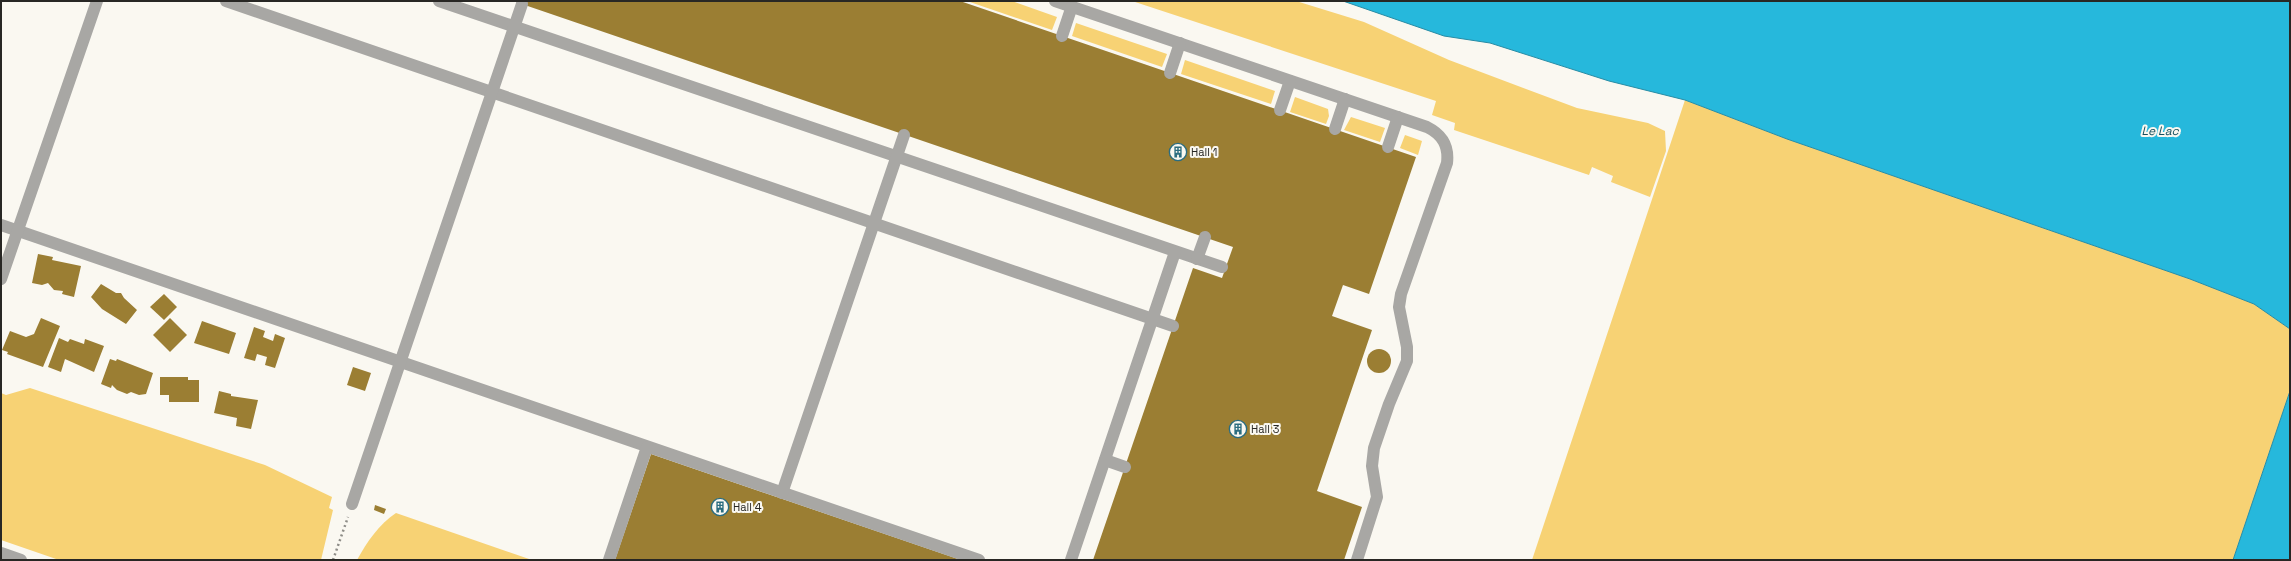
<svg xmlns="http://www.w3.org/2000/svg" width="2291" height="561" font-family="'Space Grotesk',sans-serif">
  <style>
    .green { fill: #f7d274 }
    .water { fill: #26b8dc; stroke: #278ca5 }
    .building { fill: #9b7e33 }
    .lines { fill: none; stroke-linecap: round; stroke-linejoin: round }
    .path { stroke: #8e8d88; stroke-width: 2.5; stroke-dasharray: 2 3; stroke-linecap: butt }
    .minor { stroke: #a8a7a4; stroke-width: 12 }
    .labels { text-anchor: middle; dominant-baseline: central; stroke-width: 4; stroke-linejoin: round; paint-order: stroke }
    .poi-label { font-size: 11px; fill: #282724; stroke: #faf8f1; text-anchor: start }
    .water-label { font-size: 12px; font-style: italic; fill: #164f5e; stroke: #faf8f1 }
  </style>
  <rect width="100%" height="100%" fill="#faf8f1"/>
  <g class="green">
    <polygon points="967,1 1012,1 1057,17 1052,30"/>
    <polygon points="1132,1 1296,1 1364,22 1449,60 1577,108 1648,123 1665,131 1666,151 1650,197 1611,182 1613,176 1592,167 1589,175 1454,130 1455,123 1432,115 1436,101"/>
    <polygon points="1076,23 1167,54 1162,67 1072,36"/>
    <polygon points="1185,60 1275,91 1271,104 1181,74"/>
    <polygon points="1295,97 1328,109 1329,116 1326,124 1290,112"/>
    <polygon points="1685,100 1787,139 2190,279 2254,304 2290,329 2290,391 2233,560 1532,560"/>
    <polygon points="1351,117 1385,128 1380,142 1344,130"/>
    <polygon points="1405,135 1422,141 1418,155 1400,148"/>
    <polygon points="30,388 265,465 332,497 329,508 333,510 321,560 59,560 1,540 1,393 6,395"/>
    <path d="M396,513L532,560H357C367,542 379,524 396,513Z"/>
  </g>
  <g class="water">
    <polygon points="1343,1 2290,1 2290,329 2254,304 2190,279 1787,139 1685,100 1609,81 1490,43 1444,36"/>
    <polygon points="2290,391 2290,560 2233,560"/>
  </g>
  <g class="building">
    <polygon points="513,1 960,1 1416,157 1369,294 1343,285 1332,316 1372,330 1317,491 1362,507 1344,560 1093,560 1193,268 1222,278 1233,247"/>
    <polygon points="38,254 53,257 52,260 81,266 74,297 62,294 63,291 54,290 48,283 42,285 32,283"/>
    <polygon points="101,284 116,293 121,293 124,298 137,310 126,324 102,309 91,297"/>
    <polygon points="164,294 177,307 164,320 150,307"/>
    <polygon points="41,318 60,326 43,367 7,354 8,352 2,350 10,331 26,337 34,334"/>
    <polygon points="170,318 187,335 170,352 153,335"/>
    <polygon points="202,321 236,333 229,354 194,343"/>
    <polygon points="254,327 265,331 263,337 273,341 275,334 285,338 275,368 265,365 267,357 257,354 255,361 244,358"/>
    <polygon points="59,338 68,342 70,339 84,344 85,339 104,346 94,372 65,359 61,372 48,367"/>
    <circle cx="1379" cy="361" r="12"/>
    <polygon points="110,359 116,361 117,359 153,373 146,394 139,395 131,392 127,394 117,390 112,385 111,388 101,384"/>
    <polygon points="353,367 371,373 365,391 347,385"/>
    <polygon points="160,377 188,377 188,380 199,380 199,402 169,402 169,395 160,395"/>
    <polygon points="219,391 231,394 231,396 258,400 251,429 236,426 237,418 214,413"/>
    <polygon points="651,454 961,560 615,560"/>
    <polygon points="375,505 386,509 384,514 374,510"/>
  </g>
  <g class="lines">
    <polyline class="path" points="333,560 348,517"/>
    <g class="minor">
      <polyline points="226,1 1173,326"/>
      <polyline points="439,1 1222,267"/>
      <path d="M1055,1L1427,127C1443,135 1449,146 1447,163L1401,294L1399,307L1407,347V361L1389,404L1374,448L1372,466L1377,497L1357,560"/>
      <polyline points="1062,36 1072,6"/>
      <polyline points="1170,73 1180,43"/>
      <polyline points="1280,110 1290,81"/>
      <polyline points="1335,129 1345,99"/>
      <polyline points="1388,147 1398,117"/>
      <polyline points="1,225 979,560"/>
      <polyline points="1197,259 1205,237"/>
      <polyline points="1,279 97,1"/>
      <polyline points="1105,460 1125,467"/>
      <polyline points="782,493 904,135"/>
      <polyline points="352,504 522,4"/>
      <polyline points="1,553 21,560"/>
      <polyline points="609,560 647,447"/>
      <polyline points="1071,560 1175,252"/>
    </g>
  </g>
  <defs>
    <symbol id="building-ring" viewBox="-11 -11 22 22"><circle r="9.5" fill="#faf8f1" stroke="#2b6d80" stroke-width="1.5"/><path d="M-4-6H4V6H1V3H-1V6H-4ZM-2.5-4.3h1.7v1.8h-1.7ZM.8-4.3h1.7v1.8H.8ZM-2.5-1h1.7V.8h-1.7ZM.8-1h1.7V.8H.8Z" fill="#2b6d80"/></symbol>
  </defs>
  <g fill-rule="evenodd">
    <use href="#building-ring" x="1168" y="142" width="20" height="20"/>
    <use href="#building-ring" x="1228" y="419" width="20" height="20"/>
    <use href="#building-ring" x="710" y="497" width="20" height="20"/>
  </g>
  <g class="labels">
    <g class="poi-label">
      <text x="1191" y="152">Hall 1</text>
      <text x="1251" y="429">Hall 3</text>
      <text x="733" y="507">Hall 4</text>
    </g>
    <g class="water-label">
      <text x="2160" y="131">Le Lac</text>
    </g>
  </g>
  <rect width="2291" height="561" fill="none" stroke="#282724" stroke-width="4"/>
</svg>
